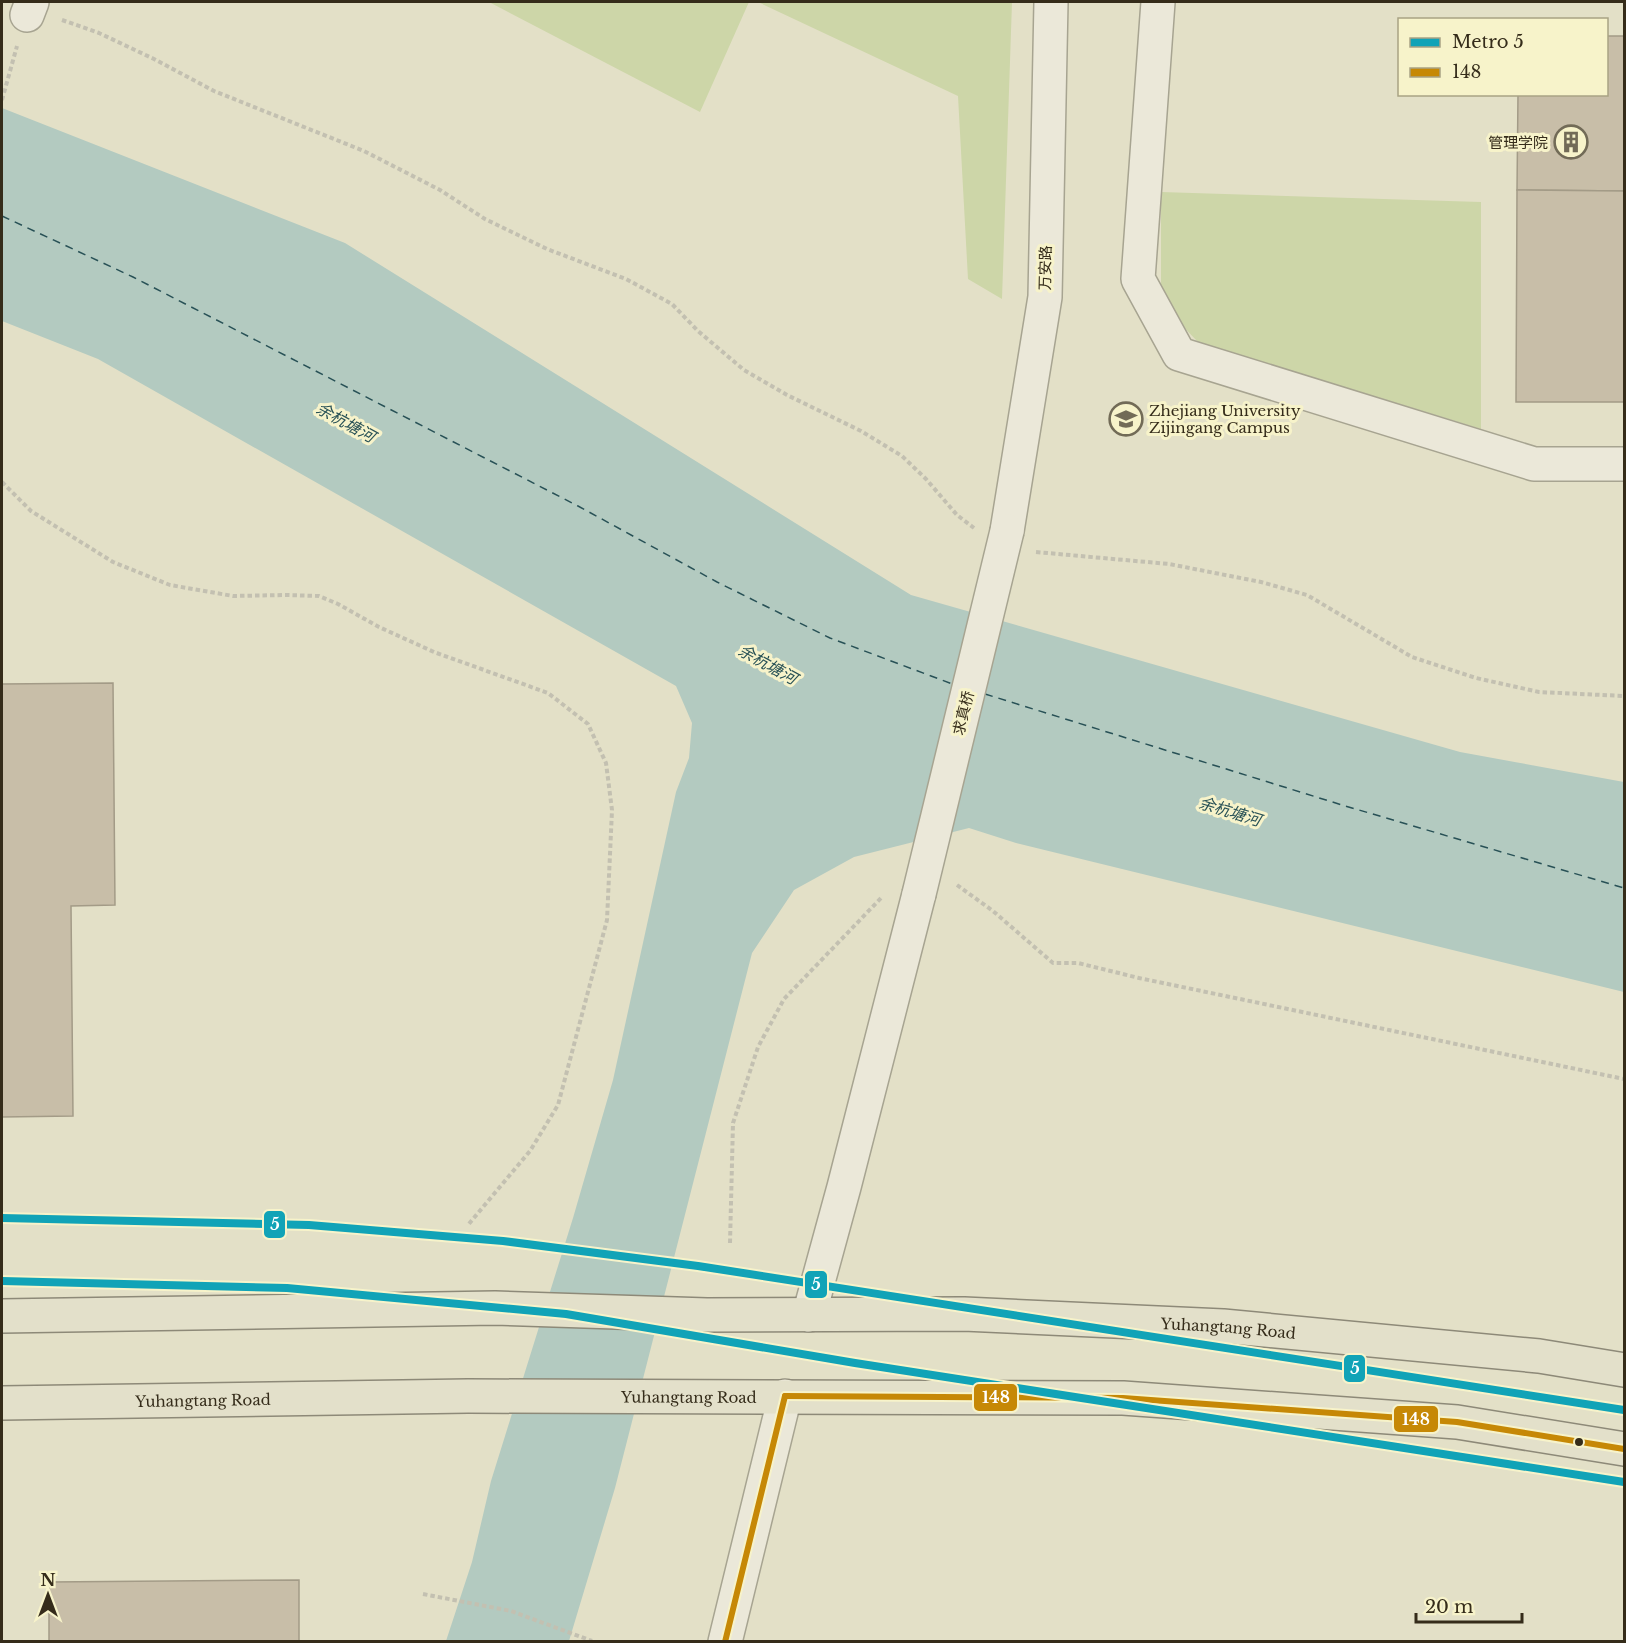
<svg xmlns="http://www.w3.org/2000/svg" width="1626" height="1643" font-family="'Libre Baskerville','Noto Sans SC',serif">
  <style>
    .green { fill: #cdd6a8 }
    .water { fill: #b3cac0 }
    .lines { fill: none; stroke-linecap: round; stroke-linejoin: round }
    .ferry { stroke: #285156; stroke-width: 1.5; stroke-dasharray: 8 6; stroke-linecap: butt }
    .building { fill: #c8bea8; stroke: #a39b87; stroke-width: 1.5 }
    .minor-casing { stroke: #a7a491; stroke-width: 36 }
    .major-casing { stroke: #8d8978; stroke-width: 36 }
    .path { stroke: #c3c0b1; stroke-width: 4; stroke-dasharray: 4.5 3; stroke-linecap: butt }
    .minor { stroke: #ebe8d9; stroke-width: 33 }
    .major { stroke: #e3e0ca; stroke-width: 33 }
    .minor-bridge-casing { stroke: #a7a491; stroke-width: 36; stroke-linecap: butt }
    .minor-bridge { stroke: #ebe8d9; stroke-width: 33 }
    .bus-1-casing { stroke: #f7f3ca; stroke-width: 10 }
    .bus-1 { stroke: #c68806; stroke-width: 6 }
    .metro-1-casing { stroke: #f7f3ca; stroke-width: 12 }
    .metro-1 { stroke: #11a3b7; stroke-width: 8 }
    .bus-dot { fill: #352c1a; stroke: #f7f3ca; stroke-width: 2 }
    .labels { text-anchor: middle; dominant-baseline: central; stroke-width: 6; stroke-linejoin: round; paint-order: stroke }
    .poi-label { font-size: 15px; fill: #352c1a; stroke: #f7f3ca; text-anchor: end }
    .street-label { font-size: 15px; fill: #352c1a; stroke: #f7f3ca }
    .water-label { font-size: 16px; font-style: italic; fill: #285156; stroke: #f7f3ca }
    .line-badge { stroke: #f7f3ca; stroke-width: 2 }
    .badge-label { font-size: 16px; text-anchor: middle; font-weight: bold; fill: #fff }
  </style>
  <rect width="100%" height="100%" fill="#e3e0c7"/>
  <g class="green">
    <polygon points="489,2 749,2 700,112"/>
    <polygon points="758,2 1012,2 1002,299 968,279 958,96"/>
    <polygon points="1161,192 1481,202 1481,429 1198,342 1172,315 1161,286"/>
  </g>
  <polygon class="water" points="2,108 345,243 911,595 1460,752 1624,782 1624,992 1016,843 969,828 854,857 794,890 752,953 615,1488 569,1641 446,1641 472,1562 491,1481 573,1218 613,1080 676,792 689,758 692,723 676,686 98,359 2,321"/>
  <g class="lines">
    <g class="ferry">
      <polyline points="2,216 133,277 578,506 717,582 830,638 955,685"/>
      <polyline points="985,694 1342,805 1624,888"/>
    </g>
  </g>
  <g class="building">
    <polygon points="1606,36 1624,36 1624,191 1517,190 1518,94 1606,94"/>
    <polygon points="1517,190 1624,191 1624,402 1516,402"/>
    <polygon points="113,683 115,905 71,906 73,1116 2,1117 2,684"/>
    <polygon points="299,1580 299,1642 49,1642 49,1582"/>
  </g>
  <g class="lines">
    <defs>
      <g id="minor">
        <polyline points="1158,2 1138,279 1179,354 1534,464 1624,464"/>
        <polyline points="27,15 32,2"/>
        <polyline points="1007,531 1045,297 1051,2"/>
        <polyline points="809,1315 844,1187 919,894"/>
        <polyline points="725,1642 785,1396"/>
      </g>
      <g id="major">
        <path id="s1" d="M2,1316L495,1308L707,1315L964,1314L1223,1326L1539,1356L1624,1370"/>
        <path id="s2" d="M2,1403L468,1396L1123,1398L1457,1422L1624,1449"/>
      </g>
    </defs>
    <use href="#minor" class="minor-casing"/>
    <use href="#major" class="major-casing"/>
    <g class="path">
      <polyline points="62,20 99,33 154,59 214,91 364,151 440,190 485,219 547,249 626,279 672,304 698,331 744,370 787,395 861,431 902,456 926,479 957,515 974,528"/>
      <polyline points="2,100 17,46"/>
      <polyline points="2,482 31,511 113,562 170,585 233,596 287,595 319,596 338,604 379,627 434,652 548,693 588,724 606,763 612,810 607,920 558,1105 530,1151 468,1225"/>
      <polyline points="1036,552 1169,564 1261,582 1307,595 1412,657 1476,678 1539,692 1624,696"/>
      <polyline points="957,885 993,911 1053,963 1078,963 1139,978 1624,1079"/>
      <polyline points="730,1243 733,1123 758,1047 784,999 882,897"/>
      <polyline points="423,1594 511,1611 592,1641"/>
    </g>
    <use href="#minor" class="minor"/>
    <use href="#major" class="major"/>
    <defs>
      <polyline id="minor-bridge" points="919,894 1007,531"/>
    </defs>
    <use href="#minor-bridge" class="minor-bridge-casing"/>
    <use href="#minor-bridge" class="minor-bridge"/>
    <defs>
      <g id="bus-1">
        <polyline points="785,1396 1123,1398 1457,1422 1624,1449"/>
        <polyline points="725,1642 785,1396"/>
      </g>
    </defs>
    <use href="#bus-1" class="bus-1-casing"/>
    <use href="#bus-1" class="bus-1"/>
    <defs>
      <g id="metro-1">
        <polyline points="2,1218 309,1225 503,1241 698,1266 1624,1410"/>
        <polyline points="2,1281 287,1288 566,1314 855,1363 1624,1482"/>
      </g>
    </defs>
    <use href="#metro-1" class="metro-1-casing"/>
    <use href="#metro-1" class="metro-1"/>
  </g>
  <defs>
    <symbol id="building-ring" viewBox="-11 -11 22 22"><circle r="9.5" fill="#f7f3ca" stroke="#726b57" stroke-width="1.5"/><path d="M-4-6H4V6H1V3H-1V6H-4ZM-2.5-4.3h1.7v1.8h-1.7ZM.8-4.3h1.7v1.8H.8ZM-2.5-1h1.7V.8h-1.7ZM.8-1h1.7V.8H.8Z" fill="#726b57"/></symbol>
    <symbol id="university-ring" viewBox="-11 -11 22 22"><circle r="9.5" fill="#f7f3ca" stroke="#726b57" stroke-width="1.5"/><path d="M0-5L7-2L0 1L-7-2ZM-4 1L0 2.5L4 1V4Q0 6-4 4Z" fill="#726b57"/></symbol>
  </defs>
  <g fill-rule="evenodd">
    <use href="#building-ring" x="1552" y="123" width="38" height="38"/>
    <use href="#university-ring" x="1107" y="400" width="38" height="38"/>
  </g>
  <circle class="bus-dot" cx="1579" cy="1442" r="5"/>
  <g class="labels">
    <g class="poi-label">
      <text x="1548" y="142">管理学院</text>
      <text x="1149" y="410" text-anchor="start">Zhejiang University<tspan x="1149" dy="17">Zijingang Campus</tspan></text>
    </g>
    <g class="street-label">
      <text transform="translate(1045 268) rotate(-89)">万安路</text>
      <text transform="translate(963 713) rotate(-76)">求真桥</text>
      <text stroke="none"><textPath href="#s1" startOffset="1227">Yuhangtang Road</textPath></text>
      <text stroke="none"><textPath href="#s2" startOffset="687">Yuhangtang Road</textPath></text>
      <text stroke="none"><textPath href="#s2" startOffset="201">Yuhangtang Road</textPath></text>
    </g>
    <g class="water-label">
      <text transform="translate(346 422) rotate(29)">余杭塘河</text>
      <text transform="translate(768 664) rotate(29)">余杭塘河</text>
      <text transform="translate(1230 811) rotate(17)">余杭塘河</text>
    </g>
  </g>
  <g class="line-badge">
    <rect x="263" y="1210" width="23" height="29" rx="6" fill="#11a3b7"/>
    <rect x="804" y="1270" width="24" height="29" rx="6" fill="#11a3b7"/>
    <rect x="1343" y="1354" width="23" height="29" rx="6" fill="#11a3b7"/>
    <rect x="973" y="1383" width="45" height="29" rx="6" fill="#c68806"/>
    <rect x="1393" y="1405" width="46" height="28" rx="6" fill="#c68806"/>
  </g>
  <g class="badge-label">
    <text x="275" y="1230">5</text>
    <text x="816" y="1290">5</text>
    <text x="1355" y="1374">5</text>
    <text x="996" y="1403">148</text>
    <text x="1416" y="1425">148</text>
  </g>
  <rect width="1626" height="1643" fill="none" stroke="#352c1a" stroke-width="6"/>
  <rect x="1398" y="18" width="210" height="78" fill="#f7f3ca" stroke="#a9a384" stroke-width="1.5"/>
  <rect x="1410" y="38" width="30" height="9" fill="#11a3b7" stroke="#a9a384" stroke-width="1.5"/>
  <text x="1452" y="48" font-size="18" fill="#352c1a">Metro 5</text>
  <rect x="1410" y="68" width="30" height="9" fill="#c68806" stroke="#a9a384" stroke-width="1.5"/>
  <text x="1452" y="78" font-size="18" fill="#352c1a">148</text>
  <g transform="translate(48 1595)" stroke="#f7f3ca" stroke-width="4.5" paint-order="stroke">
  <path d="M0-4.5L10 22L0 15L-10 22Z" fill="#352c1a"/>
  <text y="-9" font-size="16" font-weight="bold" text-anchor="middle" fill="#352c1a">N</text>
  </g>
  <path d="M1416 1613v9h106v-9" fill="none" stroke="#352c1a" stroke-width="3"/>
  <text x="1425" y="1613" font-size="18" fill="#352c1a" stroke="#f7f3ca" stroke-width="4.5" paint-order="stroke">20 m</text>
</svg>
